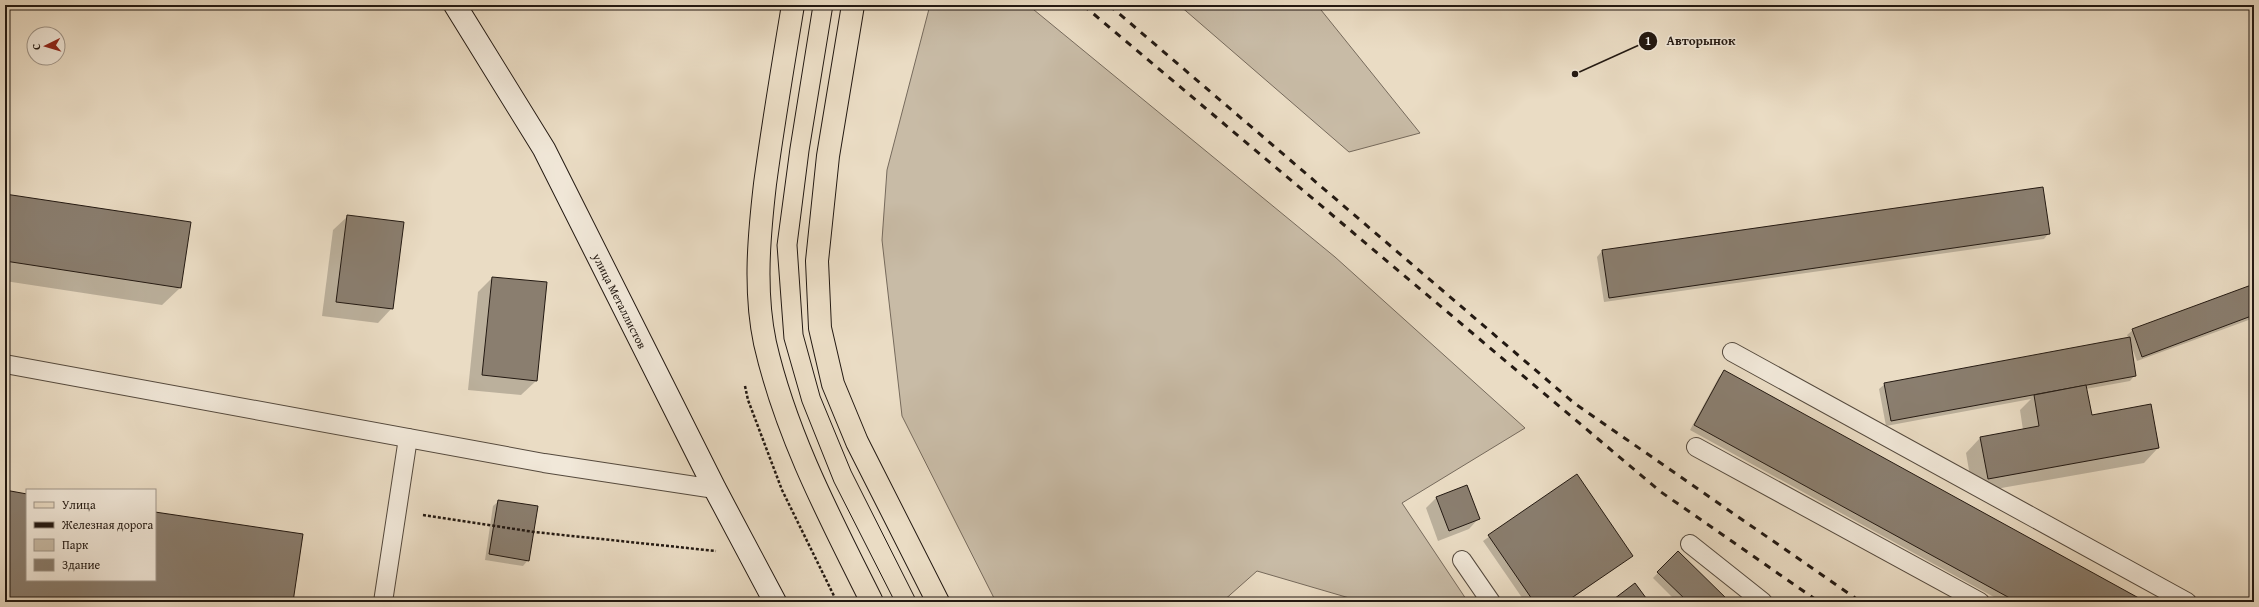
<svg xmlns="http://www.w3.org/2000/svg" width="2259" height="607" font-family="'Gentium Book Plus',serif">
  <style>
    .green { fill: #c8bba6; stroke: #766a5c }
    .shadow { fill: #0003 }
    .building { fill: #8a7e6f; stroke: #231912 }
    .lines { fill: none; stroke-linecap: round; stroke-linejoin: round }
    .service-casing { stroke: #554a3e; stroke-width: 20 }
    .secondary-casing { stroke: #231912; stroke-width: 24 }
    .primary-casing { stroke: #231912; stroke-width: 24 }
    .path { stroke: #231912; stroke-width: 2.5; stroke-dasharray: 3 2; stroke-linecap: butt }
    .service { stroke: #f1e8d9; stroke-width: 18 }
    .secondary { stroke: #f1e8d9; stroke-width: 22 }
    .primary { stroke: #eadcc4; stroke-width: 22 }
    .tram { stroke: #231912; stroke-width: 1 }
    .rail { stroke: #231912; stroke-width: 3; stroke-dasharray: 7 7; stroke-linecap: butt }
    .labels { text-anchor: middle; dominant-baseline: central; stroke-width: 3; stroke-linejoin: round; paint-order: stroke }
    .street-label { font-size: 12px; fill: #231912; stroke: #f1e8d9 }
    .leader { fill: none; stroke: #231912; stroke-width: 1.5 }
    .callout-dot { fill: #231912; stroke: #f1e8d9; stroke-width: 1.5 }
    .mark-label { font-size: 12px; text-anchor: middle; font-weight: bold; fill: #fff }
    .callout-label { font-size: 13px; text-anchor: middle; font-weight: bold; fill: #231912; stroke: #f1e8d9; stroke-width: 3; stroke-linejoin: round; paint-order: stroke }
  </style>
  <rect width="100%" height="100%" fill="#eadcc4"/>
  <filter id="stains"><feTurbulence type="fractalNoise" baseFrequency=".005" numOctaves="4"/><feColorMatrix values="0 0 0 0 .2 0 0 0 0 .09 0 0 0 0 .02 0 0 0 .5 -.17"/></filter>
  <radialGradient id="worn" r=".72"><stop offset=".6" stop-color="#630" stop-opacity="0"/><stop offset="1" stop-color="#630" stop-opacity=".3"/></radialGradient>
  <g class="green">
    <polygon points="930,5 1028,5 1335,257 1525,428 1402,503 1468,602 1363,602 1257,571 1222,602 996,602 902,416 882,240 887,170"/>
    <polygon points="1179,5 1317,5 1420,133 1349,152"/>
  </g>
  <g class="shadow">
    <polygon points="5,195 180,288 162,305 5,281"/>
    <polygon points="348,216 392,308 378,323 322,316 333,230"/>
    <polygon points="2049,233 2044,239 1604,302 1597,257 1602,251"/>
    <polygon points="492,278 536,381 521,395 468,390 478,292"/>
    <polygon points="2254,285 2254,318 2137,361 2131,345 2135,375 2130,381 2086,389 2091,416 2158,448 2144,463 1973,493 1966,453 1980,438 2023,430 2020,410 2031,399 1886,426 1879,389 1885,384 2129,339 2127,335 2133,330"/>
    <polygon points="1724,372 2144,602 2003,602 1690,430 1719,377"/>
    <polygon points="1576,475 1632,555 1570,600 1571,602 1525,602 1483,541"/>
    <polygon points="1467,486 1479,518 1469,529 1438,541 1426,508 1436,498"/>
    <polygon points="499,501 528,560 523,566 485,560 493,506"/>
    <polygon points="1678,552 1729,602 1677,602 1653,578"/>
  </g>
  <g class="building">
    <polygon points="2043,187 2050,234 1609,298 1602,250"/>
    <polygon points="5,194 191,222 181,288 5,261"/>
    <polygon points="347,215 404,222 393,309 336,302"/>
    <polygon points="492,277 547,282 537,381 482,375"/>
    <polygon points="2254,284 2254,315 2142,357 2132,329"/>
    <polygon points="2130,337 2136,376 1891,421 1884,383"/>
    <polygon points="1724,370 2146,602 2017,602 1694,425"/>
    <polygon points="2086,385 2092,415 2151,404 2159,448 1988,479 1980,437 2039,426 2034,395"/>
    <polygon points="1577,474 1633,556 1570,599 1572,602 1534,602 1488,535"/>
    <polygon points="1467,485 1480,519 1449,531 1436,497"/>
    <polygon points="5,490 27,494 27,580 155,580 155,512 303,534 293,602 5,602"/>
    <polygon points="498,500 538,506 529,561 489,554"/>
    <polygon points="1678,551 1730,602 1688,602 1657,572"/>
    <polygon points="1635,583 1649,602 1610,602"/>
  </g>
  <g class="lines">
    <defs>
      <g id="service">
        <polyline points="1732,352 2187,602"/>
        <polyline points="5,364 544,463 715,489"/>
        <polyline points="1696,447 1980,602"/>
        <polyline points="1690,544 1763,602"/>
        <polyline points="1462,560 1491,602"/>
        <polyline points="383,602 408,438"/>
      </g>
      <g id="secondary">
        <path id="s1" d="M455,5L544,149L715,489L775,602"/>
      </g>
      <g id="primary">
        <path d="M793,5C783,65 773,124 765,184C759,236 754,291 765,343C786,435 830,518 872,602"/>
        <polyline points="853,5 828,156 817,261 820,328 833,384 857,442 938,602"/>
      </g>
    </defs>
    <use href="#service" class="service-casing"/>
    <use href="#secondary" class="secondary-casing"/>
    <use href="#primary" class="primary-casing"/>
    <g class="path">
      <polyline points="745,386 748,400 782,490 837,602"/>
      <polyline points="423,515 534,532 716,551"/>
    </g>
    <use href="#service" class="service"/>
    <use href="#secondary" class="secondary"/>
    <use href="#primary" class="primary"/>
    <g class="tram">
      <polyline points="813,5 790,148 777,245 784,339 802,402 834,482 895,602"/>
      <polyline points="833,5 809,151 797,245 803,334 820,396 851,471 917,602"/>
    </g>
    <g class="rail">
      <polyline points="1083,5 1661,492 1819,602"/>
      <polyline points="1109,5 1574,403 1861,602"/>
    </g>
  </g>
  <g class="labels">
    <g class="street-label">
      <text stroke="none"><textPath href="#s1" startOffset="339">улица Металлистов</textPath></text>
    </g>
  </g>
  <path class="leader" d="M1575 74L1648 41"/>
  <g class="callout-dot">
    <circle cx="1575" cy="74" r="4"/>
    <circle cx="1648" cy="41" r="10"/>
  </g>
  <g class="mark-label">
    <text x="1648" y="45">1</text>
  </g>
  <g class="callout-label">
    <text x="1701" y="45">Авторынок</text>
  </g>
  <rect width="2259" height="607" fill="none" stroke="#eadcc4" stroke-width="20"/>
  <rect x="6" y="6" width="2247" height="595" fill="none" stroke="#231912" stroke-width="2"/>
  <rect x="10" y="10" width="2239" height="587" fill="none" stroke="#231912"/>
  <rect x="26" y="489" width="130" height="92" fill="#f1e8d9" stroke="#9f9589"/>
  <rect x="34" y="502" width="20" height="6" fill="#eadcc4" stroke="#9f9589"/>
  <text x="62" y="509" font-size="12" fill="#231912">Улица</text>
  <rect x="34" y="522" width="20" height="6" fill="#231912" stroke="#9f9589"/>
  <text x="62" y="529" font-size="12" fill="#231912">Железная дорога</text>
  <rect x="34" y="539" width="20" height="12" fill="#c8bba6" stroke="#9f9589"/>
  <text x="62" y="549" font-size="12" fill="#231912">Парк</text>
  <rect x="34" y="559" width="20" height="12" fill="#8a7e6f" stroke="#9f9589"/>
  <text x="62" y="569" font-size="12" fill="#231912">Здание</text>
  <g transform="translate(46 46) rotate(265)"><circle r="19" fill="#f1e8d9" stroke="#9f9589"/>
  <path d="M0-3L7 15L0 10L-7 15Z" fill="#8f2418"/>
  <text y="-6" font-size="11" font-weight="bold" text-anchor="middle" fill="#231912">С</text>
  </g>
  <rect width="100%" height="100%" filter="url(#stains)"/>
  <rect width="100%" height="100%" fill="url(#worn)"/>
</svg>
